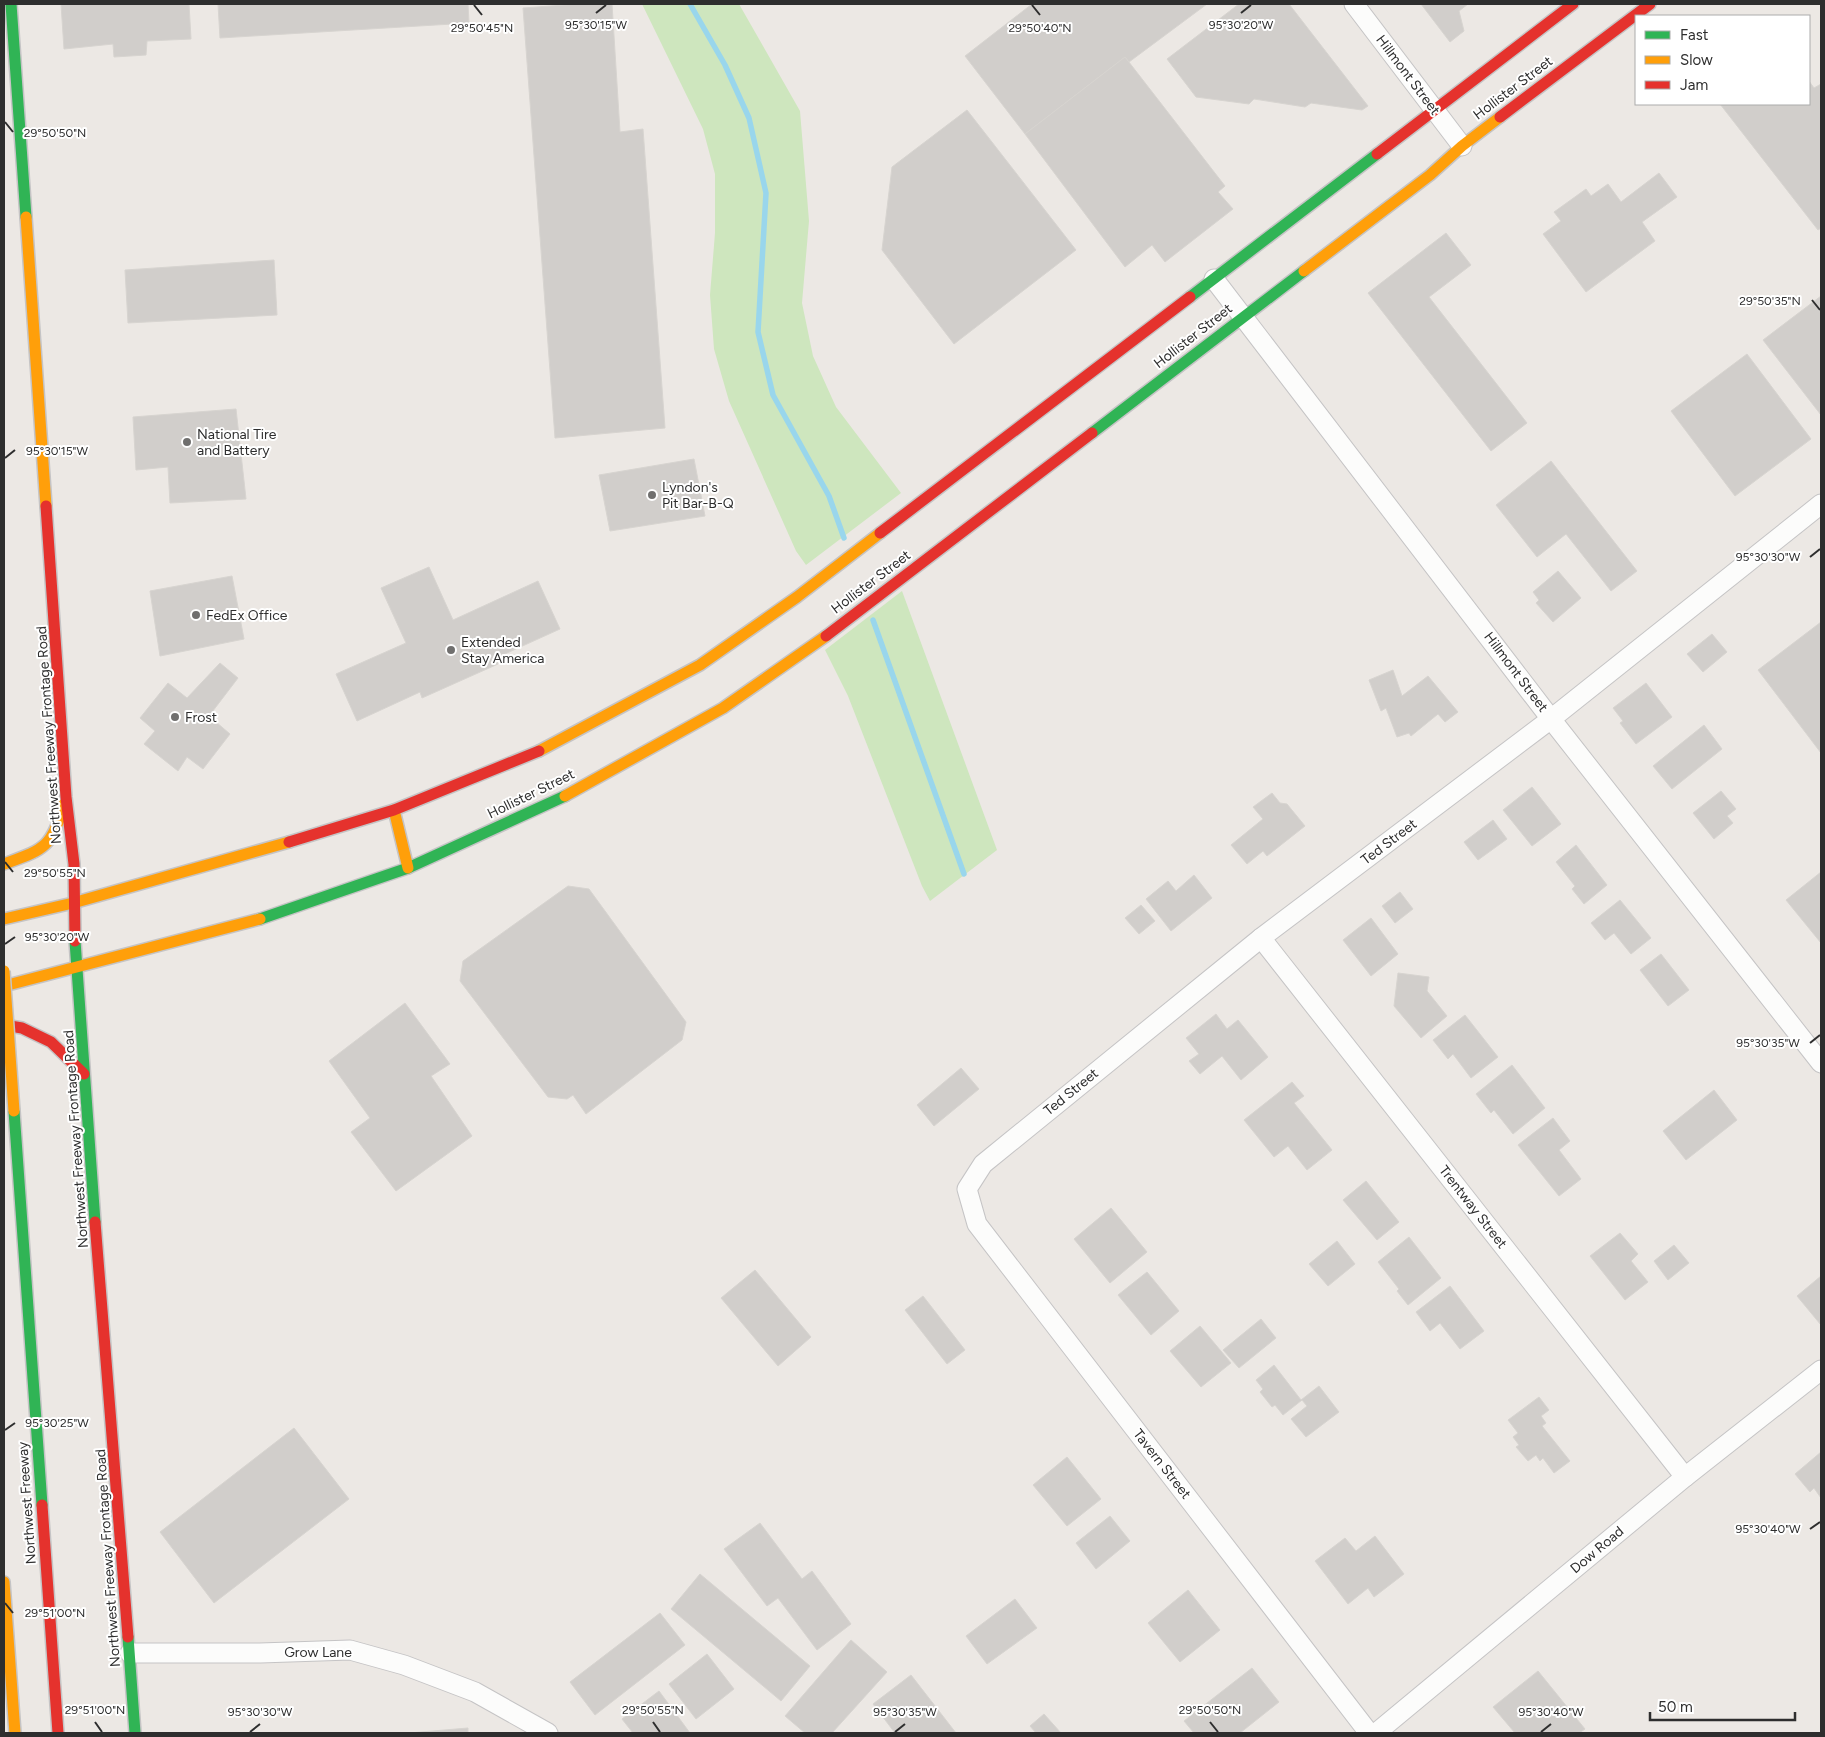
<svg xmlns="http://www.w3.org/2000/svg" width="1825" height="1737" font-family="Figtree,sans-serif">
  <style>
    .green { fill: #cee6be }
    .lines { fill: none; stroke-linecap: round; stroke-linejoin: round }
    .stream { stroke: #99d6ec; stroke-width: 5.5 }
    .building { fill: #d1cecb; stroke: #d7d4d0 }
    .street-casing { stroke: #c5c4c5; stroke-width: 21 }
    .fast-casing { stroke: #c5c4c5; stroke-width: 14 }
    .slow-casing { stroke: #c5c4c5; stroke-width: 14 }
    .jam-casing { stroke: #c5c4c5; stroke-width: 14 }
    .street { stroke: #fcfcfb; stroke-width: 19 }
    .fast { stroke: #30b455; stroke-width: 11 }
    .slow { stroke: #ff9f0a; stroke-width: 11 }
    .jam { stroke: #e5322d; stroke-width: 11 }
    .slow-bridge-casing { stroke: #c6c5c4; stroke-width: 14; stroke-linecap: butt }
    .slow-bridge { stroke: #ff9f0a; stroke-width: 11 }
    .ticks { fill: none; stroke: #2e2e2e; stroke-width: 2 }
    .poi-dot { fill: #706f6e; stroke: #fff; stroke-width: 2 }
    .labels { text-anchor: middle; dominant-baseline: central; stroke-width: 4; stroke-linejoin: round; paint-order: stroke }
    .street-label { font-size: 14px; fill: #2e2e2e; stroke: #fff }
    .poi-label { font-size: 14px; fill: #2e2e2e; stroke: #fff; text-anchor: start }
    .ticks-label { font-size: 12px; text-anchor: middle; fill: #2e2e2e; stroke: #fff; stroke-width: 4; stroke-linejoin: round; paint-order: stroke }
  </style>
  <rect width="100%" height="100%" fill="#ece8e4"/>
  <g class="green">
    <polygon points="642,4 739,4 800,111 809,221 802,303 813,356 836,407 901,493 806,565 796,551 729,401 714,349 710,295 715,233 715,174 703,129"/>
    <polygon points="902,591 997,850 930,901 922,886 848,696 825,650"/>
  </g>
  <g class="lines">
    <g class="stream">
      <polyline points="690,4 725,65 749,118 766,193 758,332 773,395 829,496 844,538"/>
      <polyline points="873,620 964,874"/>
    </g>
  </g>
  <g class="building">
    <polygon points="61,4 189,4 191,39 147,41 146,55 114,57 113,44 64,49"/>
    <polygon points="218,4 468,4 469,23 220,38"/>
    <polygon points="578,4 612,4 620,132 643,129 665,428 555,438 523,8"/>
    <polygon points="1032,4 1207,4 1129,62 1125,57 1025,134 965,56"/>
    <polygon points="1239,4 1289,4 1368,106 1362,110 1311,103 1305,107 1254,99 1249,104 1196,97 1167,59"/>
    <polygon points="1421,4 1468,4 1459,11 1464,31 1450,42"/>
    <polygon points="1125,57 1225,186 1218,192 1233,209 1165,262 1152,245 1125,267 1025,134"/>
    <polygon points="1809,81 1814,88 1821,84 1821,228 1818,230 1720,104 1809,104"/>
    <polygon points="967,110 1076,250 954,344 882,250 892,167"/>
    <polygon points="1659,173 1677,197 1642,222 1655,241 1586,292 1543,234 1561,221 1554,212 1586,189 1591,196 1608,184 1621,202"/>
    <polygon points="1446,233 1471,265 1429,297 1527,423 1491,451 1368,293"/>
    <polygon points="274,260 277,315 128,323 125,270"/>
    <polygon points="1821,296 1821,415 1763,340"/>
    <polygon points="1747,354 1811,439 1735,496 1671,411"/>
    <polygon points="236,409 246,499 170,503 168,467 136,470 133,417"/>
    <polygon points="694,459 705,516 610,531 599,475"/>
    <polygon points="1551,461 1637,571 1611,591 1566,534 1537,557 1496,505"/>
    <polygon points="429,567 453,620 538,581 560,629 496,658 498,664 422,698 420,692 357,721 336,674 406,643 381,588"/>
    <polygon points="1558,571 1581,598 1553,622 1536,603 1539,600 1533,592"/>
    <polygon points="232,576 244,639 160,656 150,591"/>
    <polygon points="1821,622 1821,753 1758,670"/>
    <polygon points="1712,634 1727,652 1703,672 1687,654"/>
    <polygon points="220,663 238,678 209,716 230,734 203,769 187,757 178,771 144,744 155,731 140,718 168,683 187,698"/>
    <polygon points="1393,670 1402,696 1428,676 1458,712 1445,722 1438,714 1411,736 1409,733 1397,737 1386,708 1381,711 1369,680"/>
    <polygon points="1646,683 1672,717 1636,744 1620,723 1623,721 1613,708"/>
    <polygon points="1704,725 1722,749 1672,789 1653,766"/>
    <polygon points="1532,787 1561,824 1532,846 1503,810"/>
    <polygon points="1721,791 1736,809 1727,816 1733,823 1714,839 1693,813"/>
    <polygon points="1272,793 1280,803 1287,804 1305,826 1267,856 1263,851 1247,864 1231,845 1263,819 1253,807"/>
    <polygon points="1493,820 1507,839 1478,860 1464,842"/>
    <polygon points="1576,845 1607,885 1584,904 1572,889 1575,886 1556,862"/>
    <polygon points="1821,872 1821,943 1786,900"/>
    <polygon points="1194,875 1212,898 1171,931 1146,899 1168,881 1176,891"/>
    <polygon points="568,886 589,889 686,1022 682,1040 586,1114 573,1095 567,1099 548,1097 460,981 463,961"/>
    <polygon points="1400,892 1413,909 1395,923 1382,906"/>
    <polygon points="1620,900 1651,938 1631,954 1614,933 1605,940 1591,923"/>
    <polygon points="1141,905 1155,921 1139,934 1125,918"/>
    <polygon points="1371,918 1398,954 1371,976 1343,940"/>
    <polygon points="1661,954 1689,990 1668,1006 1640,970"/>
    <polygon points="1398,973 1429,977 1427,991 1447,1016 1421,1038 1394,1006"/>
    <polygon points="405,1003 450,1064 431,1076 472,1136 396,1191 351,1132 370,1118 329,1061"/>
    <polygon points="1216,1014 1227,1029 1238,1020 1268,1057 1241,1080 1222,1056 1200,1074 1189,1061 1199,1054 1186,1038"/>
    <polygon points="1465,1015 1498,1057 1471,1078 1453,1054 1448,1059 1433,1040"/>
    <polygon points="1512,1065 1545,1108 1513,1134 1494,1110 1491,1113 1476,1094"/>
    <polygon points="961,1068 979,1089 934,1126 917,1105"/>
    <polygon points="1292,1082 1304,1096 1294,1103 1332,1150 1307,1170 1288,1146 1274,1157 1244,1120"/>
    <polygon points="1714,1090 1737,1120 1686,1160 1663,1131"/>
    <polygon points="1553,1118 1570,1141 1559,1150 1581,1179 1559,1196 1518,1145"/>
    <polygon points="1366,1181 1399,1222 1377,1240 1343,1200"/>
    <polygon points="1111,1208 1147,1252 1110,1283 1074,1239"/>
    <polygon points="1620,1233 1638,1254 1631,1261 1648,1282 1625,1300 1590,1256"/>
    <polygon points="1409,1237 1441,1278 1408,1305 1397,1291 1399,1289 1378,1262"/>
    <polygon points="1337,1241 1355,1264 1328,1286 1309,1264"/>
    <polygon points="1674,1245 1689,1263 1668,1280 1654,1261"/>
    <polygon points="755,1270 811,1337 778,1366 721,1298"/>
    <polygon points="1147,1272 1179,1311 1151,1335 1118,1295"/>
    <polygon points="1821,1276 1821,1325 1797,1296"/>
    <polygon points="1450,1286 1484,1331 1460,1349 1440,1323 1430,1331 1416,1312"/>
    <polygon points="923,1296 965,1350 947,1364 905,1310"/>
    <polygon points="1261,1319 1276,1338 1239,1368 1223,1350"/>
    <polygon points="1200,1326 1231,1363 1201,1387 1170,1351"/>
    <polygon points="1274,1365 1301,1400 1319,1386 1339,1412 1306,1437 1291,1419 1307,1406 1302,1400 1283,1415 1275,1405 1272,1407 1260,1392 1263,1389 1256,1380"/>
    <polygon points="1539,1397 1549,1410 1541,1416 1546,1423 1542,1426 1570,1461 1554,1473 1543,1458 1540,1461 1536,1455 1528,1461 1516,1447 1519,1445 1513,1437 1518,1433 1508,1420"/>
    <polygon points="294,1428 349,1499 214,1603 160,1532"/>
    <polygon points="1821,1452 1821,1498 1814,1488 1810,1492 1795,1474"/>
    <polygon points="1067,1457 1101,1499 1067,1526 1033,1485"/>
    <polygon points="1110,1516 1130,1541 1096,1569 1076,1543"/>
    <polygon points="760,1523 802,1579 812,1571 851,1624 817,1650 778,1598 767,1606 724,1549"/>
    <polygon points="1375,1536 1404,1574 1374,1597 1368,1588 1348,1604 1315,1561 1345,1538 1356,1551"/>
    <polygon points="700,1574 810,1666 781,1701 671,1609"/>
    <polygon points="1188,1590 1220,1630 1180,1662 1148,1623"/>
    <polygon points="1015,1599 1037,1628 987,1664 966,1636"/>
    <polygon points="660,1613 685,1645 595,1715 570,1682"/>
    <polygon points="851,1640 887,1672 832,1733 805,1733 785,1716"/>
    <polygon points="707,1654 734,1689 696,1719 669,1684"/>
    <polygon points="1252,1668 1279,1702 1240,1733 1194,1733 1184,1721"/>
    <polygon points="1538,1671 1585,1729 1579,1733 1515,1733 1493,1707"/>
    <polygon points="911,1675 956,1733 895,1733 873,1704"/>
    <polygon points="659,1691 690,1733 633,1733 622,1719"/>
    <polygon points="1044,1714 1061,1733 1036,1733 1030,1726"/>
    <polygon points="468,1728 468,1733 409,1733"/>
  </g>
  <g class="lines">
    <defs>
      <g id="street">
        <polyline points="1354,4 1462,146"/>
        <polyline points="1214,279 1551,719 1821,1063"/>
        <polyline points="1261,938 1685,1477"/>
        <polyline points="130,1653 260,1653 350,1650 404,1665 475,1692 548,1733"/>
        <polyline points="1369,1733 977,1224 967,1189 983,1164 1261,938 1551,719 1821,504"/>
        <polyline points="1376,1733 1685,1477 1821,1370"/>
      </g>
      <g id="fast">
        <polyline points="11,4 26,217"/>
        <polyline points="1190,297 1377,154"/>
        <polyline points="1092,433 1304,271"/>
        <polyline points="260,919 408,868 565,796"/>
        <polyline points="75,941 95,1222"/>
        <polyline points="14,1111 42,1505"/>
        <polyline points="128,1637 135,1733"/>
      </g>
      <g id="slow">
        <polyline points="26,217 46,506"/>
        <polyline points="1304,271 1430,175 1462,146 1500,117"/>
        <polyline points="539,751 700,665 797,597 880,533"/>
        <polyline points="565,796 723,708 826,636"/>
        <polyline points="394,810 408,868"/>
        <path d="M4,864C45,849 51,848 64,804"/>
        <polyline points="4,919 73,903 289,842"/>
        <polyline points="4,986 260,919"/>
        <polyline points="4,1582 15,1733"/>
      </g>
      <g id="jam">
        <polyline points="1500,117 1650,4"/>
        <polyline points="1377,154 1573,4"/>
        <polyline points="46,506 66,797 74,864 75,941"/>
        <polyline points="880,533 1190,297"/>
        <polyline points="826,636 1092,433"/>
        <polyline points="289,842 394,810 539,751"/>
        <polyline points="4,1025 22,1028 51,1042 84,1074"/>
        <polyline points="95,1222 128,1637"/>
        <polyline points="42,1505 58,1733"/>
      </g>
    </defs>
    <use href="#street" class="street-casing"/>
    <use href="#fast" class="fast-casing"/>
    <use href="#slow" class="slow-casing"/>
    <use href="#jam" class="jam-casing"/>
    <use href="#street" class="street"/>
    <use href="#fast" class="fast"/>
    <use href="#slow" class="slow"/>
    <use href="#jam" class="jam"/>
    <defs>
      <polyline id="slow-bridge" points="4,971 14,1111"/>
    </defs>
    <use href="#slow-bridge" class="slow-bridge-casing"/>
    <use href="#slow-bridge" class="slow-bridge"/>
  </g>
  <path class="ticks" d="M474,5L482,15M1032,5L1040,15M596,13L606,5M1241,13L1251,5M5,122L13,132M1812,300L1820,310M5,458L15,450M1810,557L1820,549M5,862L13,872M5,944L15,937M1810,1043L1820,1035M5,1430L15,1423M1810,1529L1820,1522M5,1603L13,1613M95,1722L102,1732M653,1722L660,1732M1210,1722L1218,1732M250,1732L260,1724M895,1732L905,1724M1541,1732L1551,1724"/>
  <g class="poi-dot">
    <circle cx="187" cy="442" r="5"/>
    <circle cx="652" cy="495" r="5"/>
    <circle cx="196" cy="615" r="5"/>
    <circle cx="451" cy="650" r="5"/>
    <circle cx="175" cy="717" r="5"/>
  </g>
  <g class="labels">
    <g class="street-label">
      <text transform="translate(1408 75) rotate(53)">Hillmont Street</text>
      <text transform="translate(1513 88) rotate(-37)">Hollister Street</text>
      <text transform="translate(1193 336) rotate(-38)">Hollister Street</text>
      <text transform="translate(871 582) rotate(-37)">Hollister Street</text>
      <text transform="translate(1516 672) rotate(53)">Hillmont Street</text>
      <text transform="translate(49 735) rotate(-94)">Northwest Freeway Frontage Road</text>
      <text transform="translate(531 794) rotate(-26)">Hollister Street</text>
      <text transform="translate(1389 842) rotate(-37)">Ted Street</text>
      <text transform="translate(1071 1092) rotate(-39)">Ted Street</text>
      <text transform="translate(76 1139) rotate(-94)">Northwest Freeway Frontage Road</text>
      <text transform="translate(1473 1207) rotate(52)">Trentway Street</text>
      <text transform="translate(1162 1464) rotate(52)">Tavern Street</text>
      <text transform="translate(27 1503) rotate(-94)">Northwest Freeway</text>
      <text transform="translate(1597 1550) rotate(-40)">Dow Road</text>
      <text transform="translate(108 1558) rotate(-94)">Northwest Freeway Frontage Road</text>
      <text x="318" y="1652">Grow Lane</text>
    </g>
    <g class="poi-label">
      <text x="197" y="434">National Tire<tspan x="197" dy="16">and Battery</tspan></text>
      <text x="662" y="487">Lyndon's<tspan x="662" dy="16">Pit Bar-B-Q</tspan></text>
      <text x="206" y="615">FedEx Office</text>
      <text x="461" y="642">Extended<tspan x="461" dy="16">Stay America</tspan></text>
      <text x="185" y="717">Frost</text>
    </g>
  </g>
  <g class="ticks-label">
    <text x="596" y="29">95°30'15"W</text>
    <text x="1241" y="29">95°30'20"W</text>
    <text x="482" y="32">29°50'45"N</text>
    <text x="1040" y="32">29°50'40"N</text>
    <text x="55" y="137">29°50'50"N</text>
    <text x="1770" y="305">29°50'35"N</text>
    <text x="57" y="455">95°30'15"W</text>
    <text x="1768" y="561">95°30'30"W</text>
    <text x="55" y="877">29°50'55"N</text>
    <text x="57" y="941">95°30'20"W</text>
    <text x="1768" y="1047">95°30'35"W</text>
    <text x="57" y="1427">95°30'25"W</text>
    <text x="1768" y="1533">95°30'40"W</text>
    <text x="55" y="1617">29°51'00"N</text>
    <text x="95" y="1714">29°51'00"N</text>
    <text x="653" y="1714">29°50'55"N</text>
    <text x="1210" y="1714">29°50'50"N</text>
    <text x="260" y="1716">95°30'30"W</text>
    <text x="905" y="1716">95°30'35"W</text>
    <text x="1551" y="1716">95°30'40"W</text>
  </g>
  <rect width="1825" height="1737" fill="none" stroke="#2e2e2e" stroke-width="10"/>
  <rect x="1635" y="15" width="175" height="90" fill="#ffffff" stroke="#ababab"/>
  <rect x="1645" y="31" width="25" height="8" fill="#30b455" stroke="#ababab"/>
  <text x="1680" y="40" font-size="15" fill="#2e2e2e">Fast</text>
  <rect x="1645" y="56" width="25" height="8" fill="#ff9f0a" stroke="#ababab"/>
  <text x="1680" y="65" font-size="15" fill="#2e2e2e">Slow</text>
  <rect x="1645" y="81" width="25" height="8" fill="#e5322d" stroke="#ababab"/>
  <text x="1680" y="90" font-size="15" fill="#2e2e2e">Jam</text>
  <path d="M1650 1712v8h145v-8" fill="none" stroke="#2e2e2e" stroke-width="2.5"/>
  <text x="1658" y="1712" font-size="15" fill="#2e2e2e" stroke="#ffffff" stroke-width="4" paint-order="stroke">50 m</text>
</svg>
